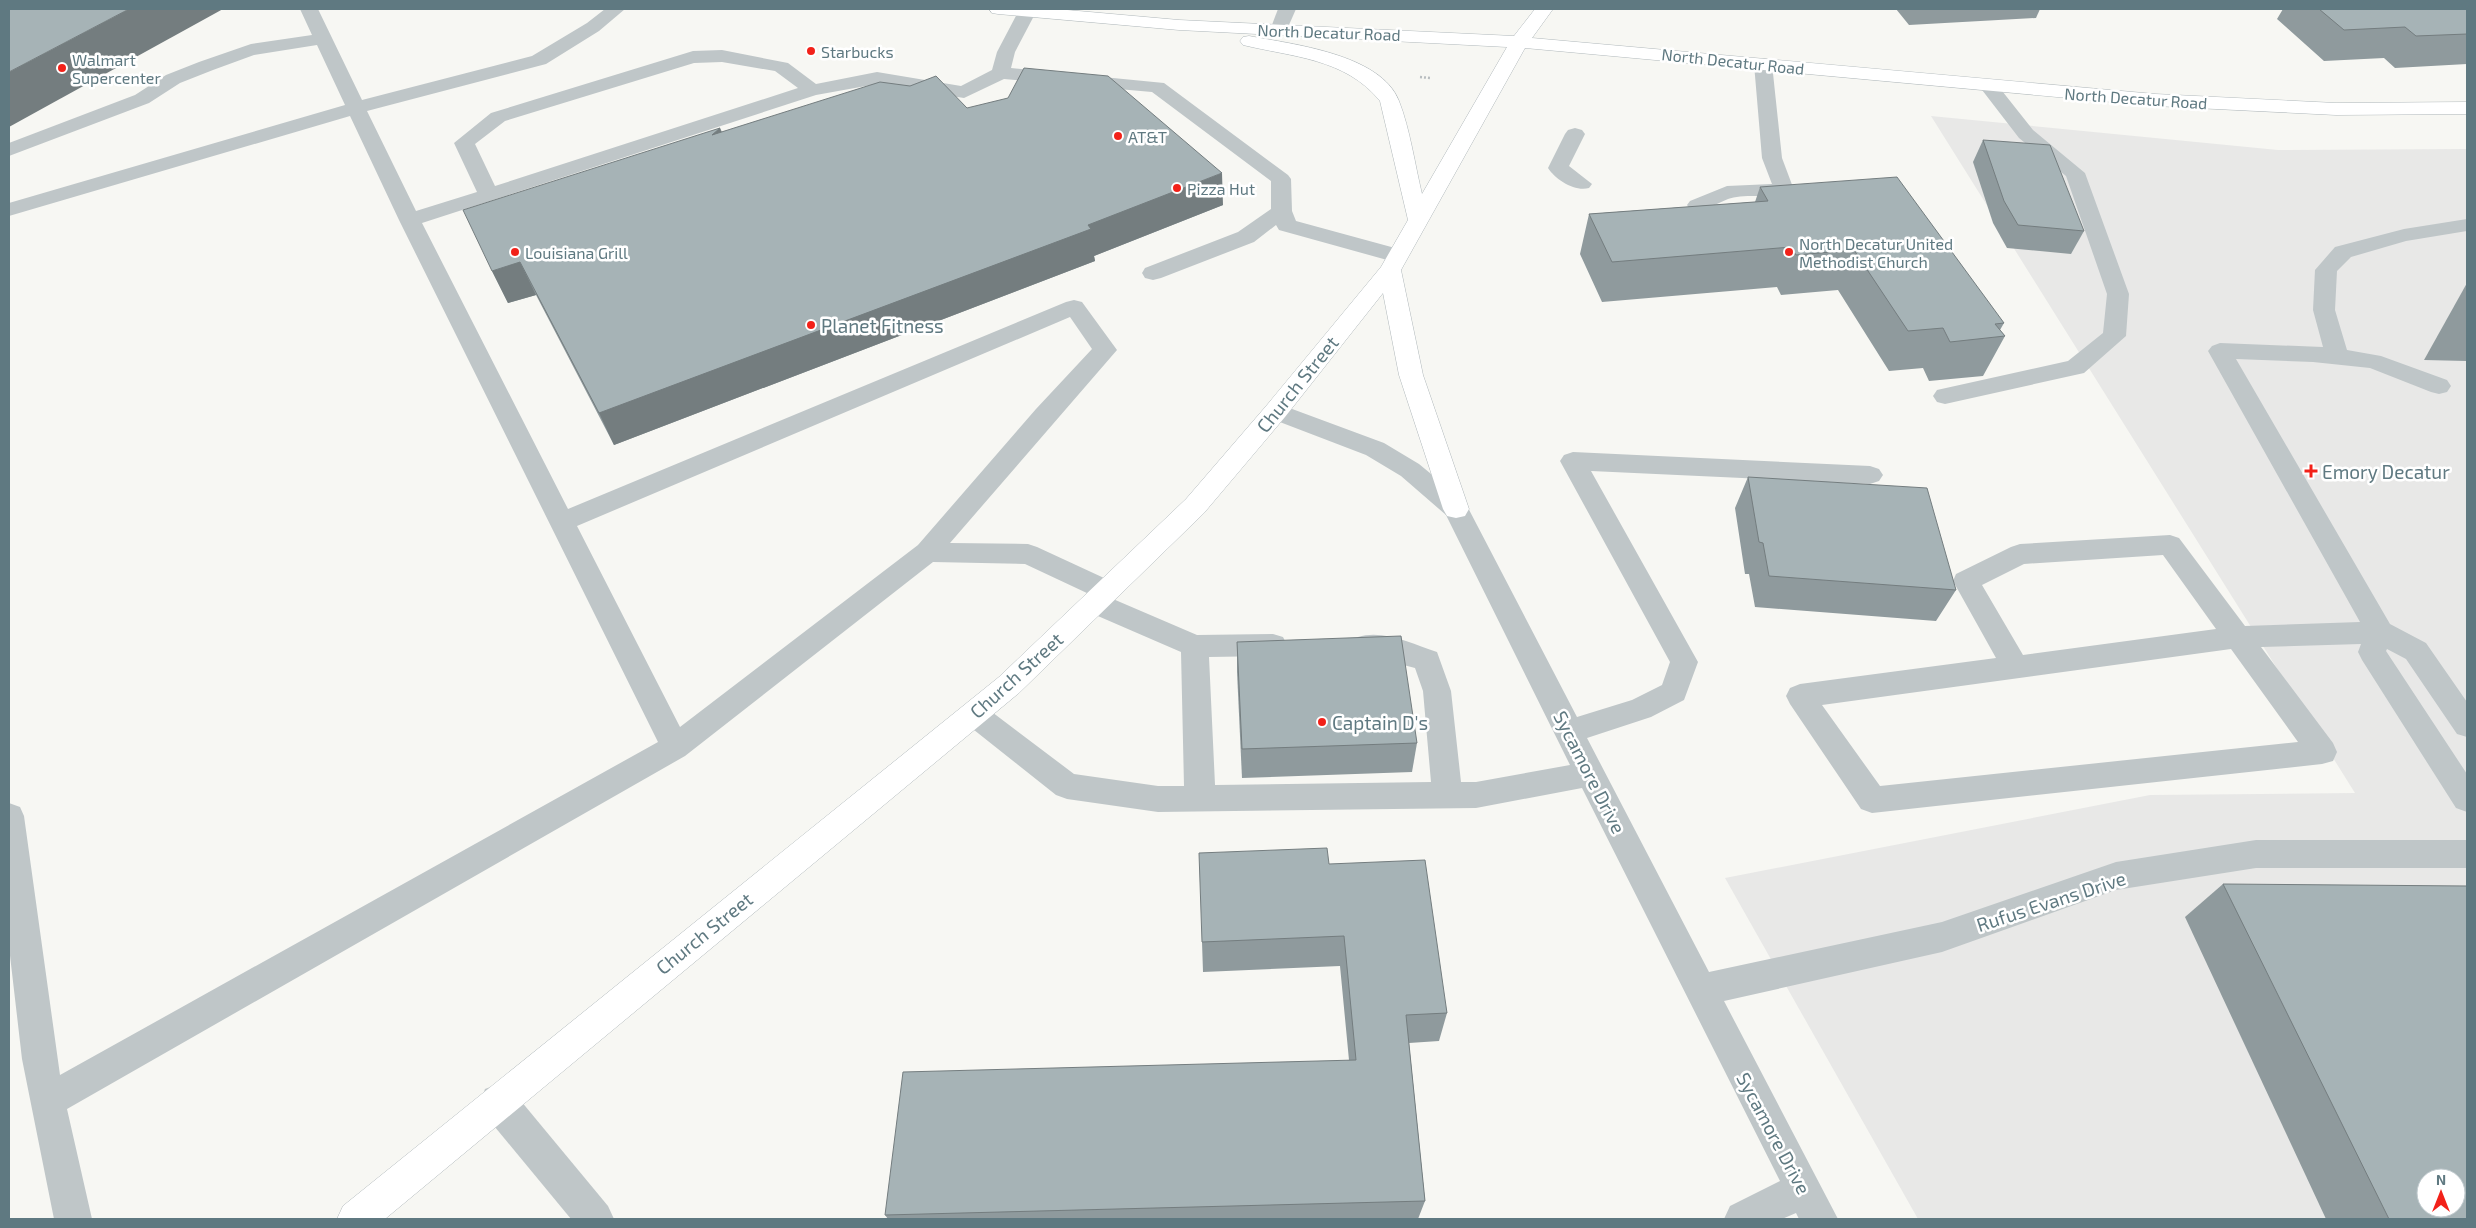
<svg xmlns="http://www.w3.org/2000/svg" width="2476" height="1228" font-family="'Exo 2',sans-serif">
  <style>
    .built { fill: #e8e8e7; fill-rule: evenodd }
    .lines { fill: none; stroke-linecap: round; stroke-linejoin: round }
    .major-casing { stroke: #b0b8bb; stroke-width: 1 }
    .path { stroke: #b9bec0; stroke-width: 2.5; stroke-dasharray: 2 2; stroke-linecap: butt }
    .minor { fill: #bfc6c8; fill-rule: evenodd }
    .major { fill: #fff; fill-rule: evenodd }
    .wall { fill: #8f9a9d }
    .shaded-wall { fill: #747d7f }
    .building { fill: #a6b3b6; stroke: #747d7f; fill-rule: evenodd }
    .poi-dot { fill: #f22119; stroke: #fff; stroke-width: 2 }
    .labels { text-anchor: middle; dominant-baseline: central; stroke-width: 5; stroke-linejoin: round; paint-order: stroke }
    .far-street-label { font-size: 16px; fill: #5f7981; stroke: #fff }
    .far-poi-label { font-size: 16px; fill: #5f7981; stroke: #fff; text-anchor: start }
    .poi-label { font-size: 19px; fill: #5f7981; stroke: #fff; text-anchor: start }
    .street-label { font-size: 19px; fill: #5f7981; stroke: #fff }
  </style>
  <rect width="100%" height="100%" fill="#f7f7f3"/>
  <path class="built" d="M1931,116L2278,150L2467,149V1219H1918L1725,878L2150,795L2355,793ZM2426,1178H2456V1208H2426Z"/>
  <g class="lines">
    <defs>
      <path id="major" d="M989,9H1056L1179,20L1514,36L1535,9H1553L1532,38L2155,94L2336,103L2467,102V114L2336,115L2155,106L1525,48L1401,270L1423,375L1469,509L1465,516L1456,518L1447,516L1443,509L1399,375L1383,293L1285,417L1204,513L1019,693L385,1219H337L343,1206L999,677L1186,499L1267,405L1381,267L1408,220L1380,101C1345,58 1292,57 1243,45L1240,41L1243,37L1249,36C1292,44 1381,54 1399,101C1410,129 1415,165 1422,194L1507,47L1179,30L998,14L992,13Z"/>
    </defs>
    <use href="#major" class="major-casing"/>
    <polyline class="path" points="1420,77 1430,78"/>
    <g class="minor">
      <path d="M300,9H318L362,100L532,56L587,23L605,9H625L599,31L546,64L367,111L416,211L477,192L454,143L491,113L693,51L722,50L788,63L816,84L877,72L961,86L992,70L997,52L1018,12L1020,9H1034L1036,12L1015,52L1011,68L1164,83L1288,175L1291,179L1292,211L1296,221L1406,251L1409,256L1406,261L1398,263L1279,230L1276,225L1254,242L1161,278L1153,280L1145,278L1142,273L1145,268L1238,232L1271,209V181L1152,92L1004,79L964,98L877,84L816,95L422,223L568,509L1066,302L1074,300L1082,302L1117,350L950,543L1028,544L1037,547L1117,584L1121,591L1117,598L1113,599L1197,635L1273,634L1283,637L1287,645L1283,653L1273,656L1209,657L1215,785L1431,782L1423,691L1415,668L1358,653L1354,645L1358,637C1383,629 1413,644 1437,652L1451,691L1461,782H1476L1570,765L1446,515L1401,476L1366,455L1267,417L1264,411L1267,405L1276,403L1384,443L1419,464L1465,502L1577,717L1632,700L1662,685L1670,662L1560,461L1564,455L1573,452L1870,466L1879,469L1883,475L1879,481L1870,484L1591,471L1698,662L1684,700L1651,717L1587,738L1709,972L1942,922L2116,862L2256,840H2467V868H2256L2116,890L1942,952L1724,1001L1838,1219H1799L1796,1213L1782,1219H1724L1730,1206L1780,1181L1582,788L1476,808L1158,812L1067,799L1056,795L964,722L959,714L964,706L974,702L984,706L1074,774L1158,786H1184L1181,652L1084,610L1080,603L1084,596L1089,594L1025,564L933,562L685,756L67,1109L92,1219H54L22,1059L9,947V803L20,807L24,816L60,1075L658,742L399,220L350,116L9,216V203L345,105L317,45L254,55L213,70L180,83L149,103L9,156V143L135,95L166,75L199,62L251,44L312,35ZM722,62L775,71L798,88L495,186L475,144L505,121L694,63ZM1070,317L1092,349L1036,409L918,545L680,727L577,526Z"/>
      <polygon points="1278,9 1296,9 1285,34 1273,34 1270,30"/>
      <path d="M1763,58L1770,60L1772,64L1782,158L1794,190L1791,194L1784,196C1769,197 1741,194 1728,199C1715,204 1704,213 1690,209L1687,205L1690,201L1727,186L1772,184L1762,158L1754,64L1756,60Z"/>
      <polygon points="1988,80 1995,82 2033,130 2085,173 2129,294 2126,336 2084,373 1945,404 1937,402 1933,396 1937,390 2068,361 2103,333 2107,294 2066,176 2019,138 1979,86 1981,82"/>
      <path d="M1575,128L1582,130L1585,134L1569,166L1592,184L1589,188C1575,192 1556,180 1548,168L1565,134L1568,130Z"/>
      <path d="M2467,219V231L2406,241L2351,257L2337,271L2335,310L2347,350L2381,356L2447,380L2451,386L2447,392L2439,394L2431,392L2370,368L2313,362L2236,359L2390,624L2426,643L2467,702V737L2457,734L2406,659L2387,649L2386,651L2467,774V812L2456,808L2362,660L2358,652L2361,644L2261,647L2333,743L2337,752L2333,761L2322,764L1872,813L1861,809L1790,704L1786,696L1790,688L1800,684L1996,658L1953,581L1956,574L2011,547L2020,544L2170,535L2179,538L2245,626L2360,622L2208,351L2212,346L2220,343L2323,347L2313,310L2315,270L2335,247L2404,229ZM2163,555L2216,629L2023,655L1982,585L2024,564ZM2231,649L2298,742L1880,786L1822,705Z"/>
      <polygon points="498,1084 511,1089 608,1206 614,1219 571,1219 485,1115 480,1102 485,1089"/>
    </g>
    <use href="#major" class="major"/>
  </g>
  <g class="wall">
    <polygon points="1896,9 2040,9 2036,18 1909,25"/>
    <polygon points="2283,9 2467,9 2467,64 2395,68 2384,58 2324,61 2277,19"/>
    <polygon points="967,108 1223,205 1094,256 1095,261 614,445 536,295 508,303 492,271 720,128 722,132"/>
    <polygon points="1983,140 2084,231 2071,254 2007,248 1993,223 1973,162"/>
    <polygon points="1760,187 2004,323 2000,330 2005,336 1983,376 1929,381 1923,368 1889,371 1838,290 1781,295 1777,287 1602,302 1580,254 1589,214 1755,202"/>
    <polygon points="2467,283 2467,361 2424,360"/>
    <polygon points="1748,477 1956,590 1936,621 1755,607 1749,574 1745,574 1735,508"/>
    <polygon points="1237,642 1417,743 1412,772 1242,778 1237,672"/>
    <polygon points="1329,864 1447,1013 1439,1041 1409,1043 1425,1201 1418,1219 888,1219 885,1215 1349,1060 1340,966 1203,972 1202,942"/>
    <polygon points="2223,884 2467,1219 2326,1219 2185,917"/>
  </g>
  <g class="shaded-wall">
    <polygon points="129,9 223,9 9,127 9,72"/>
    <polygon points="720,128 730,159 712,135"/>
    <polygon points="1222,173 1223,205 1094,256 1095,261 614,445 599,413"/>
    <polygon points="520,262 536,295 508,303 492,271"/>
  </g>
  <g class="building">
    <polygon points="9,9 129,9 9,72"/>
    <polygon points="2319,9 2467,9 2467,34 2416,36 2405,27 2344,30"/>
    <polygon points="1024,68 1108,76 1222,173 1088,225 1091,229 599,413 520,262 492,271 463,210 720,128 712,135 880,82 910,86 936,76 967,108 1008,98"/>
    <polygon points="1983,140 2050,145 2084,231 2018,225 2004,201"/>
    <polygon points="1897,177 2004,323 1995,324 2005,336 1950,342 1943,328 1908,331 1854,250 1796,255 1791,247 1612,262 1589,214 1768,201 1760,187"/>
    <polygon points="1748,477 1927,488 1956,590 1769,576 1763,543 1759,542"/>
    <polygon points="1401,636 1417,743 1242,749 1237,642"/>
    <polygon points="1327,848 1329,864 1425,860 1447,1013 1406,1015 1425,1201 885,1215 903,1072 1356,1060 1344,936 1202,942 1199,853"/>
    <path d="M2223,884L2467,886V1219H2389ZM2426,1178H2456V1208H2426Z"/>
  </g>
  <g class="poi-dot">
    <circle cx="811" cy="51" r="5"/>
    <circle cx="62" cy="68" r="5"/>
    <circle cx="1118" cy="136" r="5"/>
    <circle cx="1177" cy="188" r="5"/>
    <circle cx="515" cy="252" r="5"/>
    <circle cx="1789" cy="252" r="5"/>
    <circle cx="811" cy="325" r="5"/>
    <path d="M2308.5 463.5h5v5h5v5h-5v5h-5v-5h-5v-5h5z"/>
    <circle cx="1322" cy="722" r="5"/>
  </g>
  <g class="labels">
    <g class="far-street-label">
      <text transform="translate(1329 32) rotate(2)">North Decatur Road</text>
      <text transform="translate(1733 61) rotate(6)">North Decatur Road</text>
      <text transform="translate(2136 98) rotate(4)">North Decatur Road</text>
    </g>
    <g class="far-poi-label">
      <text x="821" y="51">Starbucks</text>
      <text x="72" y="59">Walmart<tspan x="72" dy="18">Supercenter</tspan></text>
      <text x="1128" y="136">AT&amp;T</text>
      <text x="1187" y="188">Pizza Hut</text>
      <text x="1799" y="243">North Decatur United<tspan x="1799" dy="18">Methodist Church</tspan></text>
      <text x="525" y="252">Louisiana Grill</text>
    </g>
    <g class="poi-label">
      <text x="821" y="325">Planet Fitness</text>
      <text x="2322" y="471">Emory Decatur</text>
      <text x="1332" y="722">Captain D's</text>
    </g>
    <g class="street-label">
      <text transform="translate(1297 384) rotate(-51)">Church Street</text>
      <text transform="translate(1016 675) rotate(-42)">Church Street</text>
      <text transform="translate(1590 772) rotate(63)">Sycamore Drive</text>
      <text transform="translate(2051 901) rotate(-18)">Rufus Evans Drive</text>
      <text transform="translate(704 933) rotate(-39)">Church Street</text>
      <text transform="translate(1774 1133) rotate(62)">Sycamore Drive</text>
    </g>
  </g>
  <rect width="2476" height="1228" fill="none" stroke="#5f7981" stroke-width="20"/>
  <g transform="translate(2441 1193)"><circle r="24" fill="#ffffff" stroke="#bfc9cd"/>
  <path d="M0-4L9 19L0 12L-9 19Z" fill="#f22119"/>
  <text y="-8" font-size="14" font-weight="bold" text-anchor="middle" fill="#5f7981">N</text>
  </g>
</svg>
